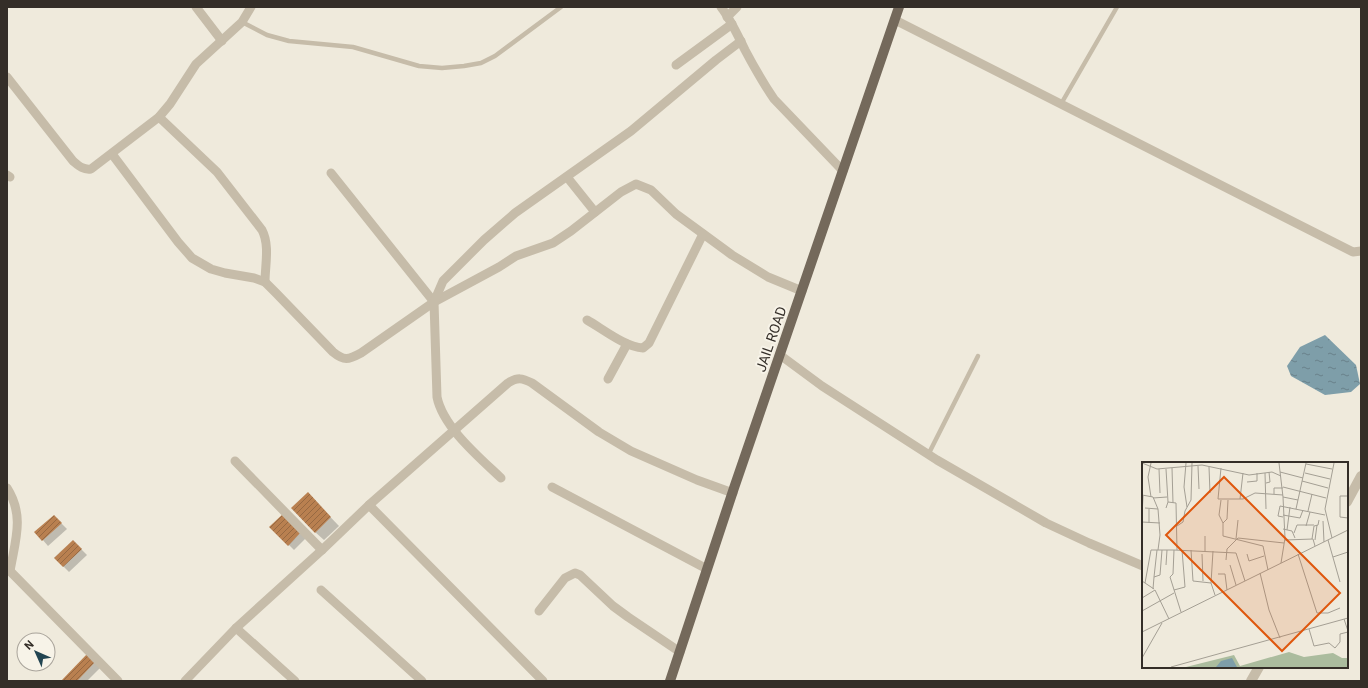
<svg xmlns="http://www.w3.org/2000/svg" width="1368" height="688" font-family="Roboto,sans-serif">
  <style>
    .water { fill: url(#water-ripples) }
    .shadow { fill: #0003 }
    .building { fill: url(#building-hatch) }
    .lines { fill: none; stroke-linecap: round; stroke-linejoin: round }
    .service { stroke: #c6bca9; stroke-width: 4.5 }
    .minor { stroke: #c6bca9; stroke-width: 9 }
    .tertiary { stroke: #c6bca9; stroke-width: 10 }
    .primary { stroke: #74695b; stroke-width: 10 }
    .labels { text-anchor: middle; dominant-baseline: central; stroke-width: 4; stroke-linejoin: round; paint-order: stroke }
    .street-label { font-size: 14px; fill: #342e28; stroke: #f7f3e8 }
    .inset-road { fill: none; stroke: #a49f94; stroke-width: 1 }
    .view { fill: #df570d; fill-opacity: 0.15; stroke: #df570d; stroke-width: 2 }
    .inset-edge { fill: none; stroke: #342e28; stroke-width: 2 }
  </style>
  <defs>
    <pattern id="water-ripples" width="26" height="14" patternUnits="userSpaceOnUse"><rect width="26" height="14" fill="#7e9ea9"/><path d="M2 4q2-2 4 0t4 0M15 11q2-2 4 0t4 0" fill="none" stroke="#68818a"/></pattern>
    <pattern id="building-hatch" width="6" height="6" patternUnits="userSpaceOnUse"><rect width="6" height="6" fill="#b98050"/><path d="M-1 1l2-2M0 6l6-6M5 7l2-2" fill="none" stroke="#976942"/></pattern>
  </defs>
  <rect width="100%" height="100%" fill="#efeadc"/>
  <polygon class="water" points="1325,335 1356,365 1360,384 1351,392 1325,395 1291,376 1287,366 1300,347"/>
  <g class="shadow">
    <polygon points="316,502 339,526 324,540 315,532"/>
    <polygon points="284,514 307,537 294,550 271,527"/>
    <polygon points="54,516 67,529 48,546 36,532"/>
    <polygon points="73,541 87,555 69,572 55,558"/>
    <polygon points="88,654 101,667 87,681 62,681"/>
  </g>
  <g class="building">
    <polygon points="308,492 331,517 315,533 291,508"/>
    <polygon points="284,513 302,531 288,546 269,527"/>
    <polygon points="54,515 62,523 42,541 34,532"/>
    <polygon points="73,540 82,549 63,567 54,558"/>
    <polygon points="88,653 96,661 77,681 61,681"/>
  </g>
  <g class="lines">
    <g class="service">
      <polyline points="242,22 267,35 289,41 353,47 419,66 442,68 464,66 481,63 495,56 561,7"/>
      <polyline points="1061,104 1117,7"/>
      <polyline points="928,455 978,356"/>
    </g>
    <g class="minor">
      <polyline points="196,7 222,41"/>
      <path d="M721,7C731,20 738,36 745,50C754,67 763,83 774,99L843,171"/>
      <polyline points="727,17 737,7"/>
      <polyline points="895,20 1353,252 1361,251"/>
      <polyline points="676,65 732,24"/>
      <path d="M7,77L73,161C79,166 83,170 91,169L159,117L170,104L196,64L242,22L251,7"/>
      <path d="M159,117L217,172L262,230C270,245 265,266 265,282"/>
      <path d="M112,154L178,242L192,258L211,269L225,273L254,278L265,282L276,293L333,352C344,361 348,360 361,353L434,302L499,267L516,256L553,243L571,231L621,192L636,184L651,190L676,214L732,255L768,277L802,291"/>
      <polyline points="331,173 434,302"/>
      <polyline points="7,175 10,177"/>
      <polyline points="567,177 595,212"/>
      <path d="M587,320C603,329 625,347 643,348L649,343L703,234"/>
      <polyline points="780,355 822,386 937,460 1046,523 1089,543 1143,566"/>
      <polyline points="608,379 627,344"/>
      <polyline points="235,461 322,550"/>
      <path d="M501,478C479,457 443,427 437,397L434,302L443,281L484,240L515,213L631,131L716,60L741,41"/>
      <polyline points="552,487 707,569"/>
      <path d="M7,488C25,516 15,541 10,571"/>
      <polyline points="369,505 543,681"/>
      <polyline points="7,568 118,681"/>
      <polyline points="321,590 422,681"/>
      <polyline points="539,611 565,578 575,573 580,575 613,606 628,617 680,652"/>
      <polyline points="236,628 295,681"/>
      <path d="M185,681L236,628L322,550L369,505L508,383C518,377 522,378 532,383L599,432L631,451L697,480L733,493"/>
    </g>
    <g class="tertiary">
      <polyline points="1347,502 1361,476"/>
      <polyline points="1251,681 1259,667"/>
    </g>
    <polyline class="primary" points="670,681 734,488 899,7"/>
  </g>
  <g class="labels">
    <g class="street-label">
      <text transform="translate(771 339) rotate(-71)">JAIL ROAD</text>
    </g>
  </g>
  <g transform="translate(1142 462)">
    <rect width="206" height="206" fill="#efeadc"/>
    <path d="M147,190L162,195L191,191L200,196H206V205H44L92,193L98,204Z" fill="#abbc9e"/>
    <path d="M90,196L95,205H74L79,199Z" fill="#7e9ea9"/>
    <path class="inset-road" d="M0,1L15,7L60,3L107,13L130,10L139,14M44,1L42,25L45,45M137,1L141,35L156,38M164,2L190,7M56,4L57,27M67,5L68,31M30,6L31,41M79,6L76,37H101L113,31L141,33M17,7L18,31M138,10L161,16M123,11L124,47M163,11L188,17M160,19L186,26M105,20L115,19V11M124,21L128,20L127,10M141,25L184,36M132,32V26H141M0,33L11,35L16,47L18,73L16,88M206,34H198V55L206,56M9,35L6,15L9,1M11,36L25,35M98,37L101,11M79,38L77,53L81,61V74L121,84L126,108M26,40L34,41L35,88M3,46L16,47M24,46L26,40L24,7M7,47V61M154,47L164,1M166,49L170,32M141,53L158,56L161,48M0,54L1,34M141,55L136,54L138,44L183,53M181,59L182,80M0,60L18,61M81,61L85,57L86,38M35,64L41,60L43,49L49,38L50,1M164,64L168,50M141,67L150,69L153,76M145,68L148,45M152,71L155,63H172M190,76L183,47L192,1M94,77L96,58M170,77L172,64L176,63L177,58M143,78L171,77L173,84M173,78L175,63M186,78L198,120M49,88L51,119L69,121L71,89M63,89V74M60,92L61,119M105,92L107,99L122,94M156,92L175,151H186L198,146M191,95L206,90M84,98L85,87L96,76L142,81M139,101L143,76L141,35M24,103L25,88M88,103L94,123M118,111L127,148L138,176M76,112H83L85,128M12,115L15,88M0,119L12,127M3,121L9,88H32M69,121L73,133M11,127L12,115L18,113L20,88M32,128L43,125L40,88M0,136L13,128L27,157M0,149L32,131M39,150L28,115L31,112L32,88L94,91L103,119M202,157L206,169M167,167L172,184L187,181L193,186L198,180V172L206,170M0,170L206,68M0,196L20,161M29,205L206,156"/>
    <path class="view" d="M82,15L198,131L140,189L24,73Z"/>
    <rect width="206" height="206" class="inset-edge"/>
  </g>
  <rect width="1368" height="688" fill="none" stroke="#342e28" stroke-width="16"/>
  <g transform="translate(36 652) rotate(315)"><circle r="19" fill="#f7f3e8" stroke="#a9a49b"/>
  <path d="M0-3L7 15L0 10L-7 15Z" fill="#224451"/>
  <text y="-6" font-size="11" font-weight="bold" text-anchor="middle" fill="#342e28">N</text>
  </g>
</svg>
